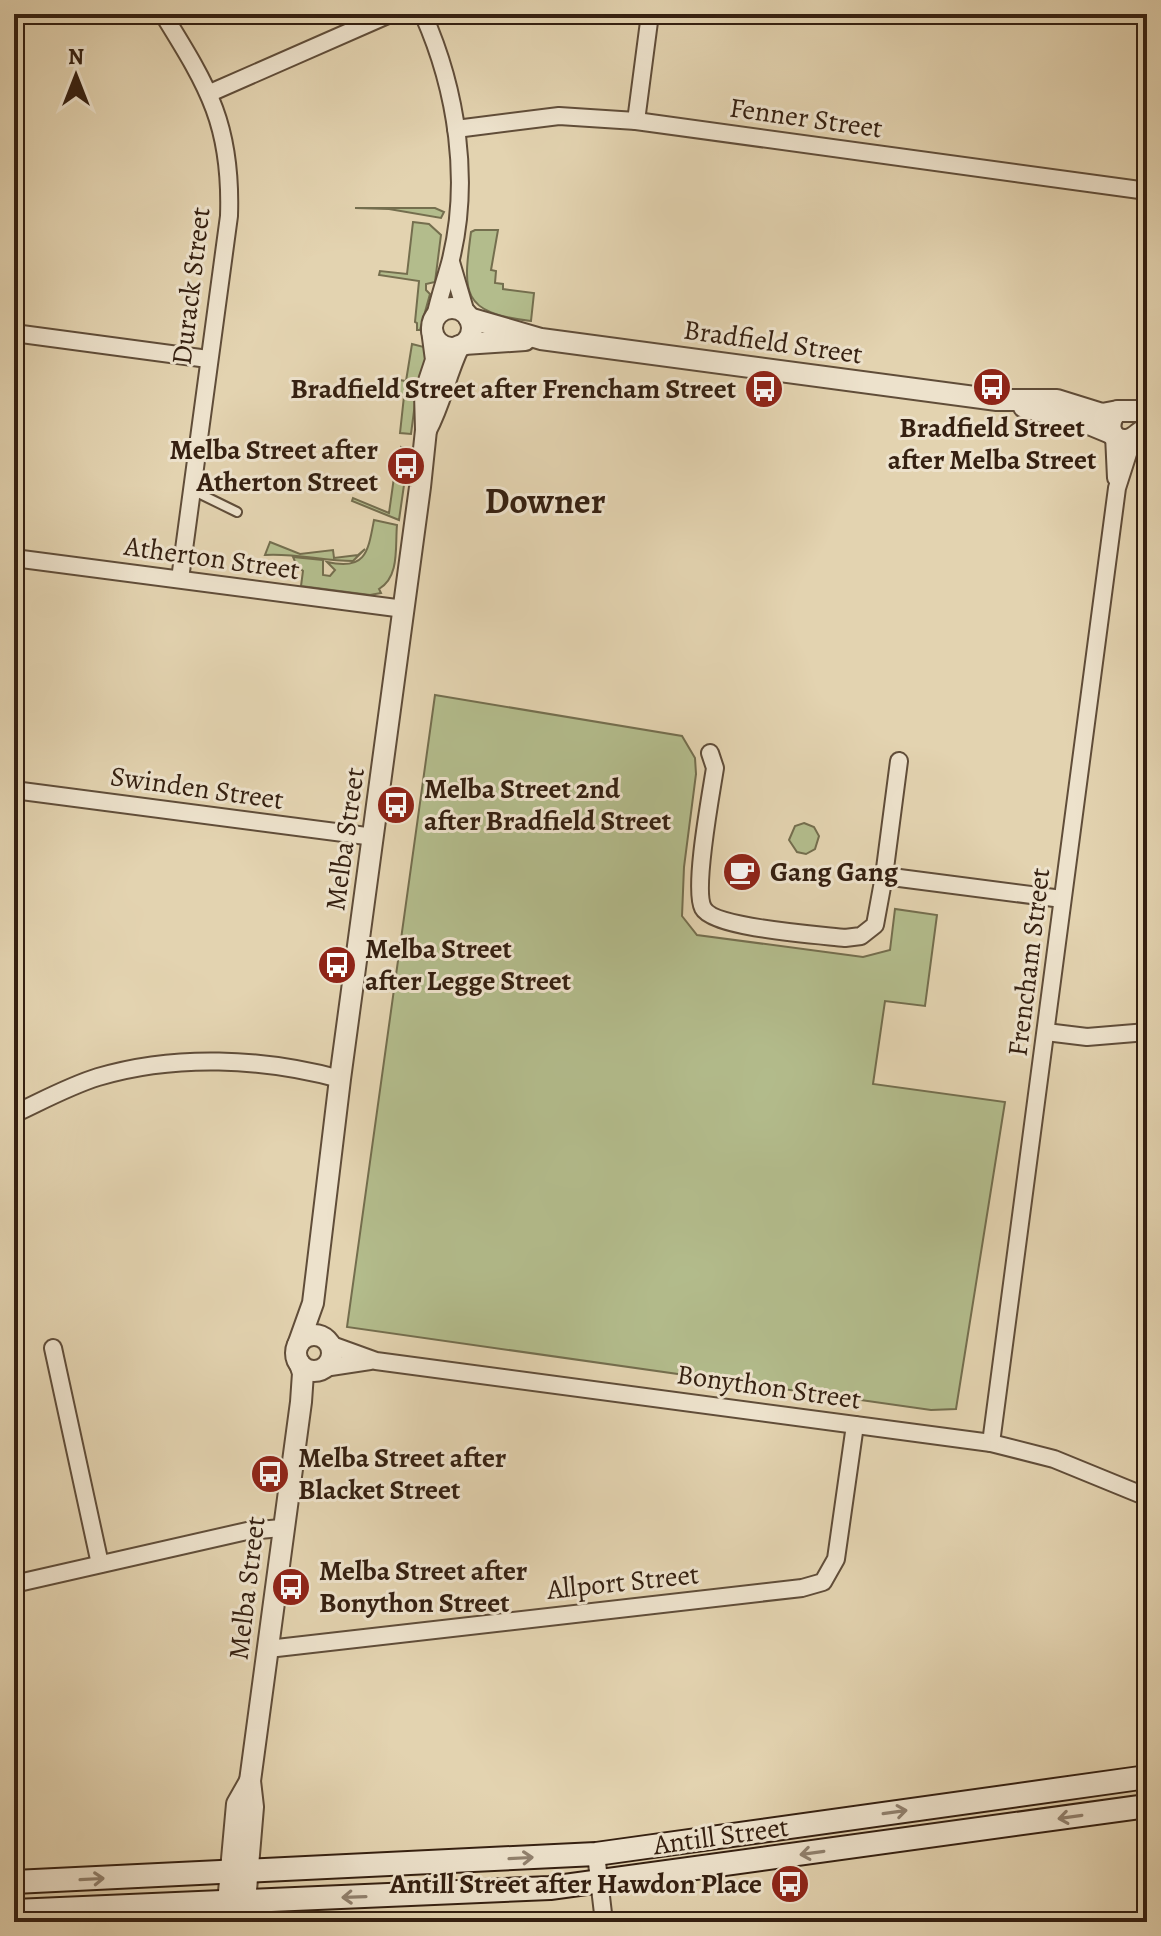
<svg xmlns="http://www.w3.org/2000/svg" width="1161" height="1936" font-family="Alegreya,serif">
  <style>
    .green { fill: #b3bc8c; stroke: #746e4e; stroke-width: 2 }
    .lines { fill: none; stroke-linecap: round; stroke-linejoin: round }
    .service-casing { stroke: #604d39; stroke-width: 12 }
    .minor-casing { stroke: #604d39; stroke-width: 20 }
    .tertiary-casing { stroke: #604d39; stroke-width: 24 }
    .secondary-casing { stroke: #352011; stroke-width: 26 }
    .service { stroke: #ede2cc; stroke-width: 8 }
    .minor { stroke: #ede2cc; stroke-width: 16 }
    .tertiary { stroke: #ede2cc; stroke-width: 20 }
    .secondary { stroke: #ede2cc; stroke-width: 22 }
    .oneway { stroke: #91816e }
    .labels { text-anchor: middle; dominant-baseline: central; stroke-width: 6; stroke-linejoin: round; paint-order: stroke }
    .street-label { font-size: 28px; fill: #352011; stroke: #ede2cc }
    .poi-label { font-size: 28px; font-weight: bold; fill: #352011; stroke: #ede2cc; text-anchor: start }
    .district-label { font-size: 36px; font-weight: bold; fill: #352011; stroke: #ede2cc }
  </style>
  <rect width="100%" height="100%" fill="#e3d3b0"/>
  <filter id="stains"><feTurbulence type="fractalNoise" baseFrequency=".0025" numOctaves="4"/><feColorMatrix values="0 0 0 0 .2 0 0 0 0 .09 0 0 0 0 .02 0 0 0 .5 -.17"/></filter>
  <radialGradient id="worn" r=".72"><stop offset=".6" stop-color="#630" stop-opacity="0"/><stop offset="1" stop-color="#630" stop-opacity=".3"/></radialGradient>
  <g class="green">
    <polygon points="355,208 435,208 444,212 441,218 389,209"/>
    <polygon points="413,222 429,224 441,235 435,282 426,284 426,290 430,294 420,330 417,330 417,323 415,322 419,281 379,275 380,271 407,274"/>
    <path d="M475,230H498L491,270L496,271L495,283L503,284V289L534,293L531,321C460,313 463,292 471,232Z"/>
    <polygon points="412,344 424,347 428,354 417,388 411,434 400,433 404,396 397,395 399,380 406,381"/>
    <polygon points="401,447 409,449 408,458 405,459 407,464 399,520 352,501 353,498 389,513 397,456 400,456"/>
    <path d="M374,520L397,525C395,546 400,577 379,589L381,593L370,595L301,586L303,571L297,566L293,557L323,560V575L330,576L335,570L327,562C366,571 368,552 374,520Z"/>
    <path d="M270,542L300,554L333,550L334,558L358,555L365,549L353,561C323,561 295,553 265,555Z"/>
    <polygon points="435,695 682,736 695,758 696,774 684,867 682,916 697,935 863,957 890,950 895,909 937,915 925,1006 885,1001 873,1084 1005,1102 956,1409 931,1410 347,1327"/>
    <polygon points="804,823 814,827 819,836 815,849 806,854 797,852 789,840 795,826"/>
  </g>
  <g class="lines">
    <defs>
      <polyline id="service" points="192,490 237,512"/>
      <g id="minor">
        <path d="M163,14C209,88 232,126 229,216L180,579"/>
        <path d="M423,14C457,90 471,182 450,263C445,281 439,298 435,317"/>
        <polyline points="210,93 390,14"/>
        <polyline points="636,121 650,14"/>
        <polyline points="456,129 559,116 636,121 1147,191"/>
        <polyline points="451,262 466,313"/>
        <polyline points="14,333 208,359"/>
        <polyline points="1114,435 1116,478"/>
        <polyline points="14,558 404,609"/>
        <path d="M710,753L715,768C711,794 693,889 703,908C713,928 819,935 845,938L861,936L875,925L884,876L1062,899"/>
        <polyline points="14,790 374,837"/>
        <polyline points="884,876 899,761"/>
        <polyline points="1046,1032 1087,1037 1147,1032"/>
        <path d="M14,1114C42,1101 69,1086 98,1077C175,1054 263,1058 340,1079"/>
        <polyline points="329,1344 376,1361 991,1443 1054,1459 1147,1497"/>
        <polyline points="53,1348 100,1564"/>
        <polyline points="324,1368 370,1361"/>
        <polyline points="991,1443 1117,488 1133,438"/>
        <polyline points="14,1584 247,1531 282,1528"/>
        <polyline points="268,1649 802,1588 823,1582 836,1559 855,1425"/>
        <polyline points="596,1854 604,1922"/>
      </g>
      <g id="tertiary">
        <circle cx="452" cy="328" r="20"/>
        <polyline points="469,318 541,339 997,400 1057,400 1102,414 1118,411"/>
        <polyline points="464,344 525,340"/>
        <polyline points="1024,407 1084,422 1113,434"/>
        <path d="M1147,411H1118C1108,419 1106,439 1124,440C1134,441 1139,431 1147,428"/>
        <path d="M426,430C441,402 445,375 459,346"/>
        <circle cx="314" cy="1353" r="18"/>
        <polyline points="298,1345 313,1303 340,1079 420,487 426,430 425,393 436,360 432,330"/>
        <polyline points="245,1902 253,1807 250,1781 301,1402 303,1373 300,1364"/>
        <polyline points="228,1903 237,1804 250,1781"/>
      </g>
      <g id="secondary">
        <polyline points="14,1882 596,1854 1147,1777"/>
        <polyline points="14,1911 550,1888 1147,1806"/>
      </g>
    </defs>
    <use href="#service" class="service-casing"/>
    <use href="#minor" class="minor-casing"/>
    <use href="#tertiary" class="tertiary-casing"/>
    <use href="#secondary" class="secondary-casing"/>
    <use href="#service" class="service"/>
    <use href="#minor" class="minor"/>
    <use href="#tertiary" class="tertiary"/>
    <use href="#secondary" class="secondary"/>
  </g>
  <defs><path id="oneway-shaft" d="M-6 0H5M1.5-3L5.5 0L1.5 3" fill="none" stroke-width="1.6" stroke-linecap="round" stroke-linejoin="round" transform="scale(2)"/></defs>
  <g class="oneway">
    <use href="#oneway-shaft" transform="translate(895 1812) rotate(-8)"/>
    <use href="#oneway-shaft" transform="translate(1070 1817) rotate(172)"/>
    <use href="#oneway-shaft" transform="translate(812 1853) rotate(172)"/>
    <use href="#oneway-shaft" transform="translate(521 1858) rotate(-3)"/>
    <use href="#oneway-shaft" transform="translate(92 1879) rotate(-3)"/>
    <use href="#oneway-shaft" transform="translate(354 1897) rotate(178)"/>
  </g>
  <defs>
    <symbol id="bus-disc" viewBox="-11 -11 22 22"><circle r="9.5" fill="#8f2418" stroke="#ede2cc"/><path d="M-5-6H5V4H4V6H2V4H-2V6H-4V4H-5ZM-3.5-4V0h7V-4ZM-3.5 1.2v1.5H-2V1.2ZM2 1.2v1.5H3.5V1.2Z" fill="#fff"/></symbol>
    <symbol id="cafe-disc" viewBox="-11 -11 22 22"><circle r="9.5" fill="#8f2418" stroke="#ede2cc"/><path d="M-5.5-4.5H6V0H3Q3 3.5 0 3.5H-2.5Q-5.5 3.5-5.5 0ZM3-3.2v2h1.7v-2ZM-6 4.5H4V6H-6Z" fill="#fff"/></symbol>
  </defs>
  <g fill-rule="evenodd">
    <use href="#bus-disc" x="970" y="365" width="44" height="44"/>
    <use href="#bus-disc" x="742" y="367" width="44" height="44"/>
    <use href="#bus-disc" x="384" y="444" width="44" height="44"/>
    <use href="#bus-disc" x="374" y="783" width="44" height="44"/>
    <use href="#cafe-disc" x="720" y="850" width="44" height="44"/>
    <use href="#bus-disc" x="315" y="943" width="44" height="44"/>
    <use href="#bus-disc" x="248" y="1452" width="44" height="44"/>
    <use href="#bus-disc" x="269" y="1565" width="44" height="44"/>
    <use href="#bus-disc" x="768" y="1862" width="44" height="44"/>
  </g>
  <g class="labels">
    <g class="street-label">
      <text transform="translate(806 118) rotate(8)">Fenner Street</text>
      <text transform="translate(191 286) rotate(-83)">Durack Street</text>
      <text transform="translate(773 342) rotate(8)">Bradfield Street</text>
      <text transform="translate(212 558) rotate(8)">Atherton Street</text>
      <text transform="translate(197 788) rotate(8)">Swinden Street</text>
      <text transform="translate(345 839) rotate(-82)">Melba Street</text>
      <text transform="translate(1029 962) rotate(-83)">Frencham Street</text>
      <text transform="translate(769 1387) rotate(8)">Bonython Street</text>
      <text transform="translate(623 1582) rotate(-6)">Allport Street</text>
      <text transform="translate(247 1588) rotate(-83)">Melba Street</text>
      <text transform="translate(721 1836) rotate(-8)">Antill Street</text>
    </g>
    <g class="poi-label">
      <text x="736" y="389" text-anchor="end">Bradfield Street after Frencham Street</text>
      <text x="992" y="428" text-anchor="middle">Bradfield Street<tspan x="992" dy="32">after Melba Street</tspan></text>
      <text x="378" y="450" text-anchor="end">Melba Street after<tspan x="378" dy="32">Atherton Street</tspan></text>
      <text x="424" y="789">Melba Street 2nd<tspan x="424" dy="32">after Bradfield Street</tspan></text>
      <text x="770" y="872">Gang Gang</text>
      <text x="365" y="949">Melba Street<tspan x="365" dy="32">after Legge Street</tspan></text>
      <text x="298" y="1458">Melba Street after<tspan x="298" dy="32">Blacket Street</tspan></text>
      <text x="319" y="1571">Melba Street after<tspan x="319" dy="32">Bonython Street</tspan></text>
      <text x="762" y="1884" text-anchor="end">Antill Street after Hawdon Place</text>
    </g>
    <g class="district-label">
      <text x="545" y="500">Downer</text>
    </g>
  </g>
  <rect width="1161" height="1936" fill="none" stroke="#e3d3b0" stroke-width="48"/>
  <rect x="16" y="16" width="1129" height="1904" fill="none" stroke="#352011" stroke-width="4"/>
  <rect x="24" y="24" width="1113" height="1888" fill="none" stroke="#352011" stroke-width="2"/>
  <g transform="translate(76 76)" stroke="#ede2cc" stroke-width="6" paint-order="stroke">
  <path d="M0-6L14 30L0 20L-14 30Z" fill="#352011"/>
  <text y="-12" font-size="22" font-weight="bold" text-anchor="middle" fill="#352011">N</text>
  </g>
  <rect width="100%" height="100%" filter="url(#stains)"/>
  <rect width="100%" height="100%" fill="url(#worn)"/>
</svg>
